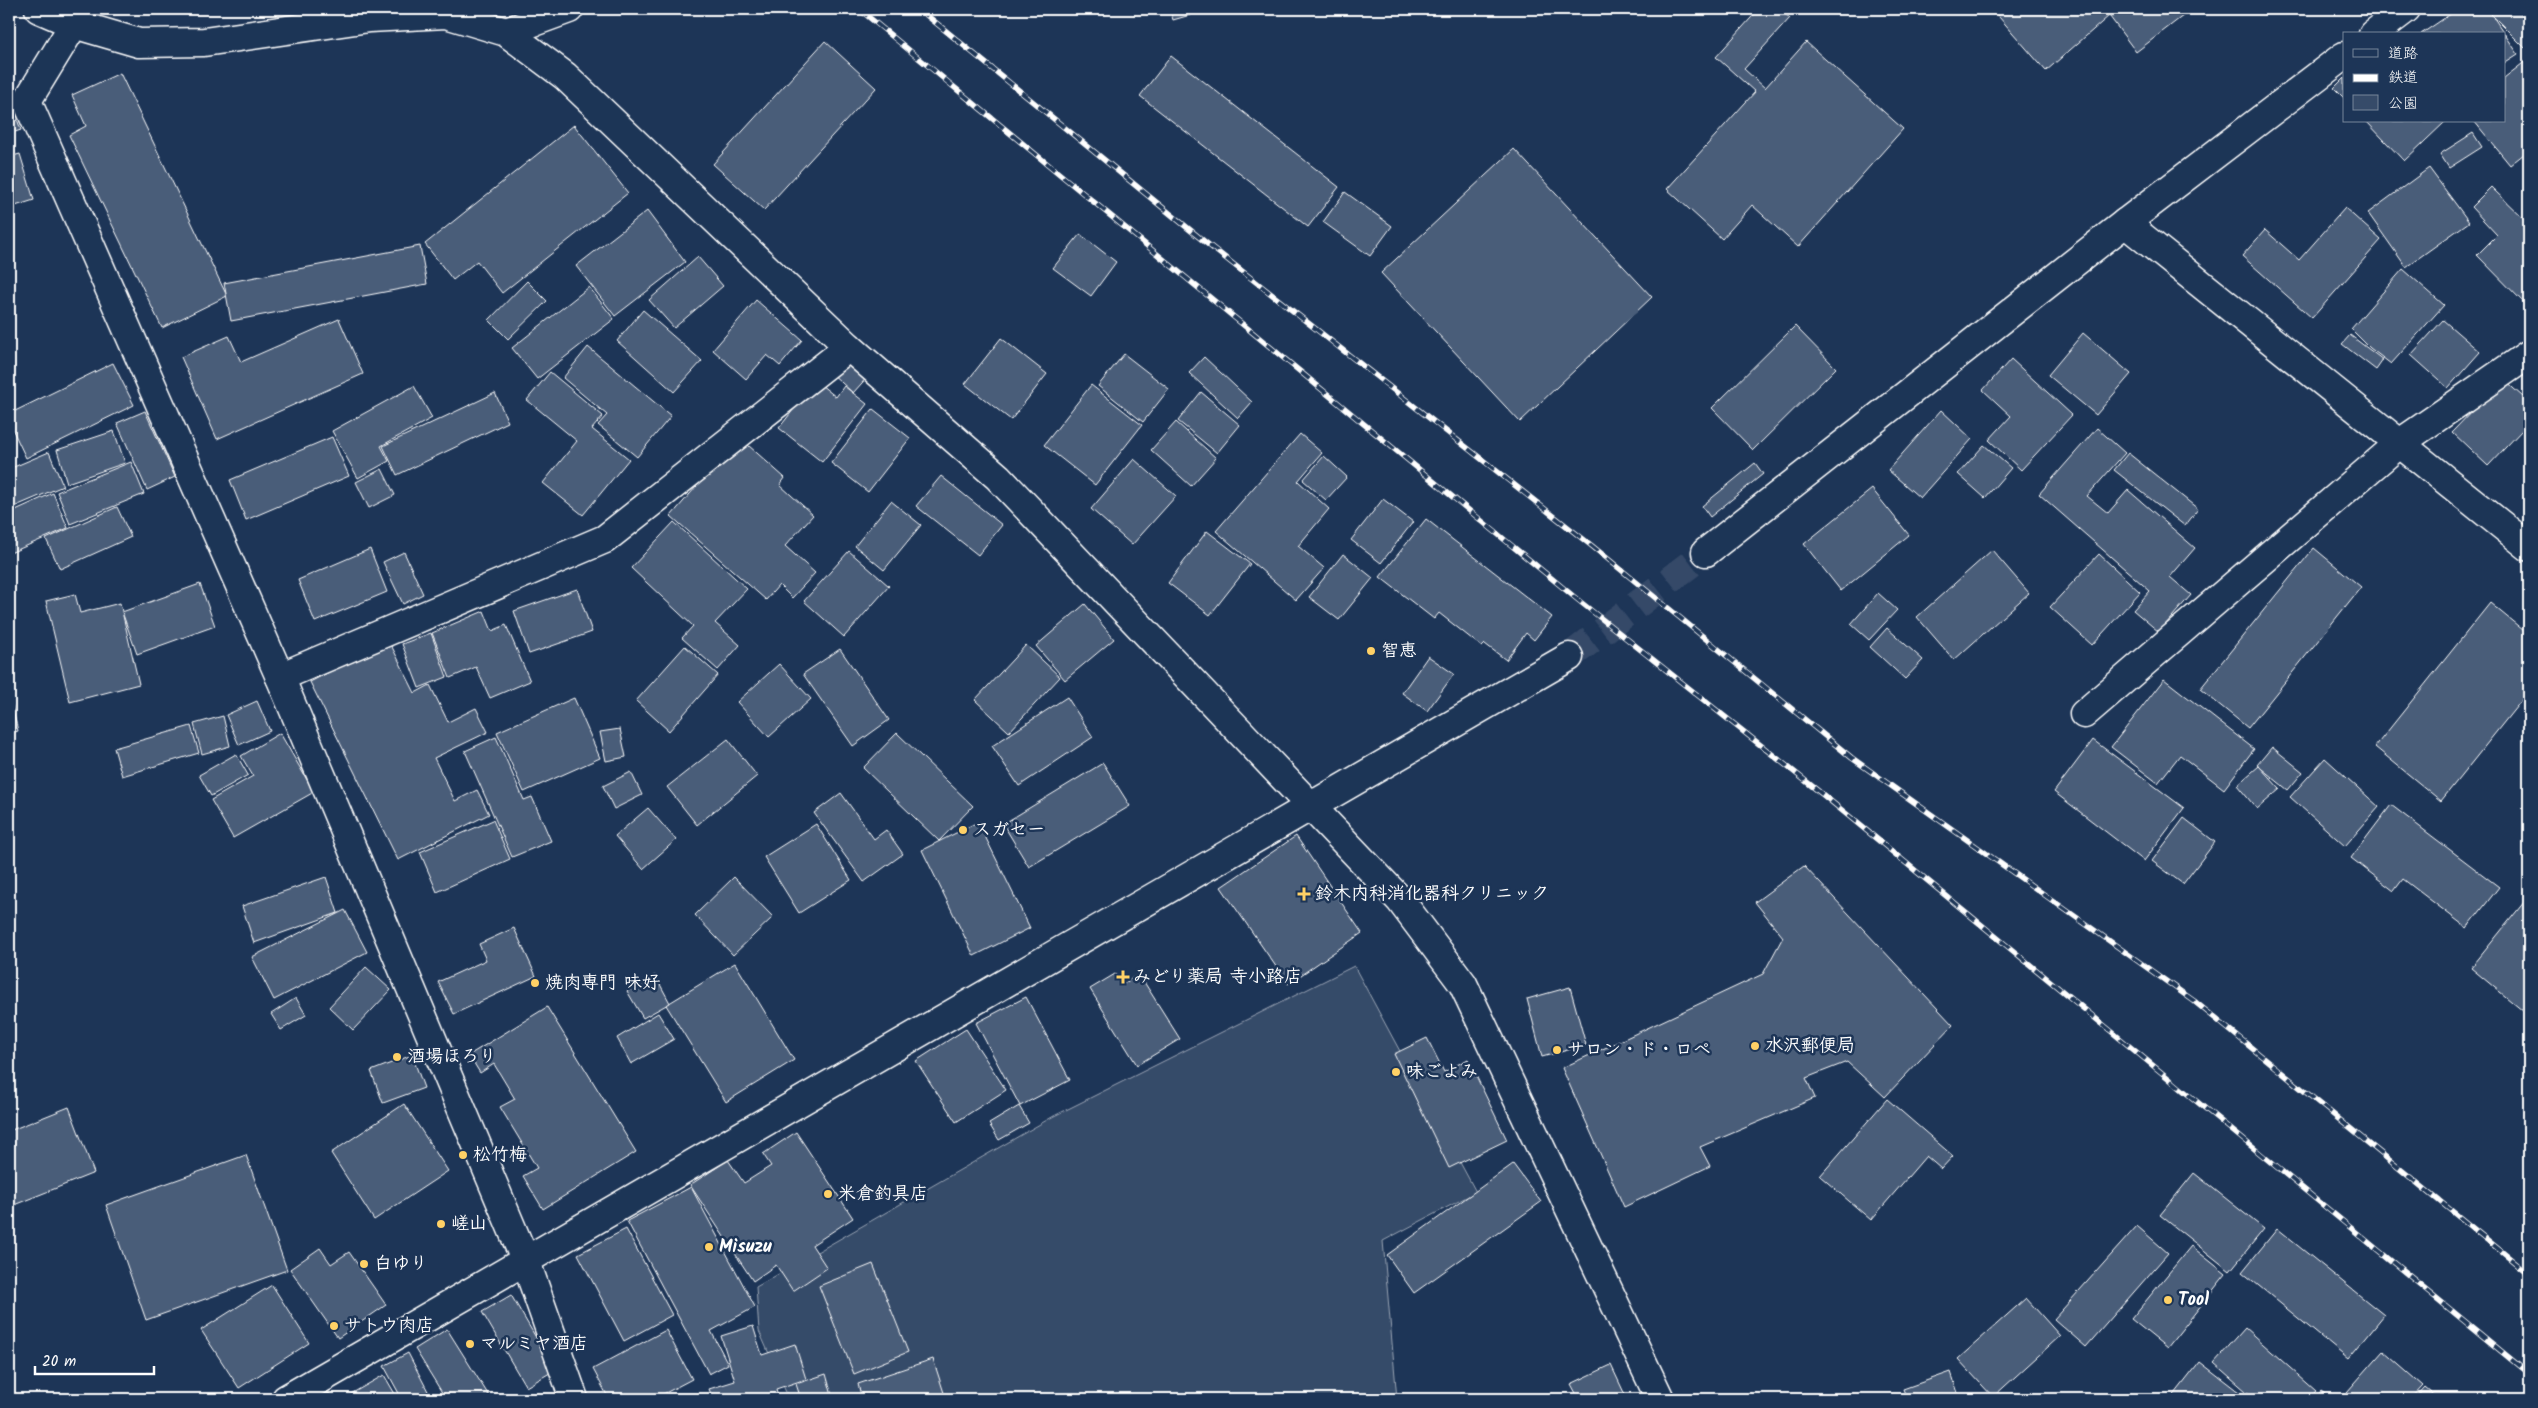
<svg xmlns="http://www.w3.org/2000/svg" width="2538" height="1408" font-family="Kalam,'Klee One',sans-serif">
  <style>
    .green { fill: #364b69; stroke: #9aa5b4 }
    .building { fill: #4a5d79; stroke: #fff }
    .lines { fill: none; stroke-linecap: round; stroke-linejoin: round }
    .secondary-tunnel { stroke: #344968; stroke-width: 28; stroke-dasharray: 28 14; stroke-linecap: butt }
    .street-casing { stroke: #fff; stroke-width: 31 }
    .secondary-casing { stroke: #fff; stroke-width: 31 }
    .street { stroke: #1d3557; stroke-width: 28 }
    .secondary { stroke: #1d3557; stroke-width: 28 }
    .rail-casing { stroke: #fff; stroke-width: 5.5 }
    .rail { stroke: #1d3557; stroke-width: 4; stroke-dasharray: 11; stroke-linecap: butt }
    .poi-dot { fill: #ffd166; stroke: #1d3557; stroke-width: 2 }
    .labels { text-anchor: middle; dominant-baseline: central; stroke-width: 5; stroke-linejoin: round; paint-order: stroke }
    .poi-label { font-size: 18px; font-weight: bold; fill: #fff; stroke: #1d3557; text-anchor: start }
  </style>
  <rect width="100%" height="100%" fill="#1d3557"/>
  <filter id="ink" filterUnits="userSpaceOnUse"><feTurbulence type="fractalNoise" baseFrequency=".02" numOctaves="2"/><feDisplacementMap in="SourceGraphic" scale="10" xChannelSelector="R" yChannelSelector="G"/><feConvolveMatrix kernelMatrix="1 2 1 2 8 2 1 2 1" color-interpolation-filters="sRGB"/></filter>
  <g filter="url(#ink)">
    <polygon class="green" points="1354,966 1476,1192 1383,1241 1397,1399 789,1399 759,1331 756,1287 1054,1116"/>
    <g class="building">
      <polygon points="1170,9 1211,9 1173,20"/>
      <polygon points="1759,9 1779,9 1790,18 1744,69 1765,88 1806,42 1903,129 1798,247 1752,205 1722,239 1667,189 1755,92 1716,57"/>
      <polygon points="1992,9 2117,9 2046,71"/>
      <polygon points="2121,9 2192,9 2136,52 2110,17"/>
      <polygon points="2458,9 2488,9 2518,54 2504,63 2504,34 2421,34"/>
      <polygon points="2486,9 2529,9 2529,44 2525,48"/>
      <polygon points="825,41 876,88 764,210 713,164"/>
      <polygon points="1171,56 1339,187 1308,227 1140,96"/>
      <polygon points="2527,60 2529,63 2529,150 2510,165 2474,121 2504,121 2504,78"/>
      <polygon points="120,73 227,296 162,328 69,135 86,126 72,95"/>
      <polygon points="2344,78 2344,98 2334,88"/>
      <polygon points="9,98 21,130 9,134"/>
      <polygon points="2366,121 2446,121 2404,161"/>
      <polygon points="574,125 628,193 502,293 477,261 453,280 425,244"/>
      <polygon points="2473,133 2482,147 2449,168 2440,154"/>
      <polygon points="1514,149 1652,297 1520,422 1381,273"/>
      <polygon points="20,154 34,200 9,208 9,157"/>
      <polygon points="2429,168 2469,222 2406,267 2368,213"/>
      <polygon points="2491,187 2529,224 2529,308 2477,255 2497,235 2471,207"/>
      <polygon points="1345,192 1392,226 1370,256 1323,222"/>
      <polygon points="2345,208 2381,240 2312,318 2242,256 2265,230 2299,260"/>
      <polygon points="647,211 685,262 615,316 576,266"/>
      <polygon points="1080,234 1116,262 1091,296 1053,268"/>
      <polygon points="420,246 427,284 231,321 224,283"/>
      <polygon points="698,257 723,286 674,328 649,300"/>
      <polygon points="2403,269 2444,305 2391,364 2370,348 2351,329"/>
      <polygon points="527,281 547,301 508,339 489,320"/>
      <polygon points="589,287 614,319 537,379 512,348"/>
      <polygon points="756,300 802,340 780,366 767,355 746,379 713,350"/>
      <polygon points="643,310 702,361 674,392 617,341"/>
      <polygon points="339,319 363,374 217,439 181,357 229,336 241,362"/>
      <polygon points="2443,320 2480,352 2448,388 2411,355"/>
      <polygon points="1795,326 1836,368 1753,450 1712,408"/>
      <polygon points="2083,333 2131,374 2096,415 2048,375"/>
      <polygon points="2350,335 2383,360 2376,370 2342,344"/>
      <polygon points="1001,338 1047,374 1011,420 965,384"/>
      <polygon points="588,347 671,416 637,457 598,425 607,415 563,378"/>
      <polygon points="847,353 870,374 853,393 830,372"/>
      <polygon points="1124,354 1169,389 1143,422 1098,386"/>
      <polygon points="1204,357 1252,402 1238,418 1189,373"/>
      <polygon points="2011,359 2072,415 2021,470 1989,440 2011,416 1983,390"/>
      <polygon points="113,363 134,405 26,458 9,422 9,414"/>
      <polygon points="550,372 603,416 592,429 629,459 583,515 543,483 577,441 527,400"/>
      <polygon points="2503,379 2523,397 2529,390 2529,435 2523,429 2488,466 2452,432"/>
      <polygon points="816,381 836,397 844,386 867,404 822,462 779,428"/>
      <polygon points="1091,385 1142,425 1095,485 1044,445"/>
      <polygon points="414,386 432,418 381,446 389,461 358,478 332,431"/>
      <polygon points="1201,392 1240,425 1217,453 1178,421"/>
      <polygon points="495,393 508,422 397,475 383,446"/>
      <polygon points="873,409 910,438 868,492 831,463"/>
      <polygon points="1941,410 1972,439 1920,498 1888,470"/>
      <polygon points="145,411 175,477 147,490 117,423"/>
      <polygon points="1176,422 1216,458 1191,486 1151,450"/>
      <polygon points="2097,428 2125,453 2087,496 2108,513 2128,490 2195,548 2170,577 2191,595 2159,632 2133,610 2150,591 2039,494"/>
      <polygon points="114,431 125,463 67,483 57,450"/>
      <polygon points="1300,434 1322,453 1298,481 1329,509 1298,546 1324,568 1296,600 1216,531"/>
      <polygon points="332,437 349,476 246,520 230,480"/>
      <polygon points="739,437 785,478 780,485 813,515 785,546 815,573 792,598 779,585 766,600 671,516"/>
      <polygon points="1984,445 2011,468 1985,498 1958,474"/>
      <polygon points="49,452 63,486 9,509 9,469"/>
      <polygon points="2128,453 2198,509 2185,526 2114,470"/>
      <polygon points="1324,456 1347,477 1326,500 1303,480"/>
      <polygon points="1134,459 1176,496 1132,545 1091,509"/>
      <polygon points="131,462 144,494 70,524 57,492"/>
      <polygon points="1755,463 1763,474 1710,517 1702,506"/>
      <polygon points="382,469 395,495 369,508 356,482"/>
      <polygon points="941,476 1002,525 978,555 916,506"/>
      <polygon points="1872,489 1909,535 1841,591 1804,544"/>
      <polygon points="53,493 68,528 10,553 9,513"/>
      <polygon points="1383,499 1413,522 1381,563 1351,540"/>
      <polygon points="891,501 921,525 884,570 855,546"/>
      <polygon points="117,507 131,537 60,569 46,539"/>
      <polygon points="1426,519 1552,617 1534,640 1526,633 1506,660 1485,644 1482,647 1439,613 1434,619 1380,577"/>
      <polygon points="674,522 747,589 715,623 740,645 718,670 682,638 693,626 631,568"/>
      <polygon points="1207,531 1250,564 1210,615 1168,583"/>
      <polygon points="2314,548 2361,587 2248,728 2200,689"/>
      <polygon points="370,549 387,592 315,622 298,580"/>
      <polygon points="1992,550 2029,593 1954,660 1917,617"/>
      <polygon points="849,551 889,586 844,637 804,601"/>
      <polygon points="404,552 423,594 403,604 383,562"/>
      <polygon points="1343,554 1373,578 1339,620 1309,597"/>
      <polygon points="2099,554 2140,592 2092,645 2050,607"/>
      <polygon points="200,584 215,626 137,654 122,612"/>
      <polygon points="577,589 592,632 529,654 514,611"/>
      <polygon points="1878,593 1897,610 1869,640 1851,624"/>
      <polygon points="75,594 80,613 120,603 139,684 70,702 46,601"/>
      <polygon points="2490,603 2529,635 2529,691 2441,801 2375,747"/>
      <polygon points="1085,604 1114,639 1065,680 1036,646"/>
      <polygon points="484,611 492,631 506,625 530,681 490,698 476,667 450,678 432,633"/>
      <polygon points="1887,628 1923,660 1905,679 1870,647"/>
      <polygon points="431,633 447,677 419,688 402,644"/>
      <polygon points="389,641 415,693 430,685 448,722 476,708 488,732 434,758 455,801 477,790 489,814 398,860 310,682"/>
      <polygon points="1026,645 1060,677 1009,732 975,700"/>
      <polygon points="685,646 718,675 669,731 636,701"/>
      <polygon points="840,649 889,720 853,746 803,674"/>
      <polygon points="1428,656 1454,674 1427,711 1402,693"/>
      <polygon points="779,664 811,699 769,737 737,702"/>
      <polygon points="2164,679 2254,749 2224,789 2180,755 2158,783 2111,747"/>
      <polygon points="9,694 18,731 9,734"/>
      <polygon points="1067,697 1093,737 1019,786 992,746"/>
      <polygon points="574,698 600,758 524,792 497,732"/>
      <polygon points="257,701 270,731 239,745 226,715"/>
      <polygon points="223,716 230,746 202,754 194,724"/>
      <polygon points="191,726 199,753 122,776 114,748"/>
      <polygon points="620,729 626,757 606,761 600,732"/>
      <polygon points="280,733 314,792 233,838 211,800 253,776 241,756"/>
      <polygon points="897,733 973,806 939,841 863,768"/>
      <polygon points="496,737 524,800 532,797 551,841 512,857 465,751"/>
      <polygon points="728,739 757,776 697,825 667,787"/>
      <polygon points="2093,740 2184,808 2144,861 2054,792"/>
      <polygon points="2272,747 2303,772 2288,790 2257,765"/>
      <polygon points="236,754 248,775 211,796 199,775"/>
      <polygon points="2325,758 2379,807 2345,846 2290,797"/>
      <polygon points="1103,763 1130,806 1029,867 1003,824"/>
      <polygon points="2259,766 2280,789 2257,809 2237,785"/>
      <polygon points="631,772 642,795 614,809 603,786"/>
      <polygon points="841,793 874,839 886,830 903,854 864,882 814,813"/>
      <polygon points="2391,805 2499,887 2467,928 2403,879 2394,891 2351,858"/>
      <polygon points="648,808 676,840 643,869 615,836"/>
      <polygon points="2184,818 2215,842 2183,884 2152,861"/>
      <polygon points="493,820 510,859 437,892 420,852"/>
      <polygon points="978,822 1030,928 974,956 922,850"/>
      <polygon points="816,824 851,880 799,913 764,857"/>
      <polygon points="1296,836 1362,933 1288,984 1221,887"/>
      <polygon points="1804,866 1953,1025 1885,1097 1847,1062 1806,1078 1815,1098 1700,1147 1710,1166 1624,1207 1562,1068 1763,974 1783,937 1755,902"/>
      <polygon points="326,877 338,913 254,943 242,906"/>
      <polygon points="734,877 773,917 733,955 695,915"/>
      <polygon points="2529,896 2529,1016 2471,968"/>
      <polygon points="345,910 367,952 274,1000 252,957"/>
      <polygon points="514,928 536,976 454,1014 438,982 486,960 479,944"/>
      <polygon points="735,963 794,1060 726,1102 666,1005"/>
      <polygon points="366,967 391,990 353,1030 329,1007"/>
      <polygon points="1115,974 1122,985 1139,974 1180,1039 1137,1065 1090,989"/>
      <polygon points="655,975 670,1003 643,1018 627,991"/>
      <polygon points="1570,987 1586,1045 1542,1057 1527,999"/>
      <polygon points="1026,997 1070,1080 1020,1106 976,1023"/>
      <polygon points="296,998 306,1015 281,1030 271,1014"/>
      <polygon points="547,1007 636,1152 543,1209 523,1176 537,1168 500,1107 515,1099 494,1064 480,1073 469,1055"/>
      <polygon points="658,1013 674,1039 631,1064 617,1038"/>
      <polygon points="966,1029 1006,1090 956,1122 916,1061"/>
      <polygon points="1427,1038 1444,1072 1468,1059 1507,1140 1449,1168 1394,1054"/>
      <polygon points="412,1055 424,1088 383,1103 371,1071"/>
      <polygon points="1887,1099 1953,1156 1941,1169 1926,1156 1871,1220 1820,1176"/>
      <polygon points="404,1104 448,1171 374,1220 331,1153"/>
      <polygon points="1019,1106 1029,1123 999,1140 989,1124"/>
      <polygon points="69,1107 94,1173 9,1207 9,1131"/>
      <polygon points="796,1132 853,1218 812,1245 827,1268 793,1291 776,1265 753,1281 690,1185 728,1160 744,1183 771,1166 763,1154"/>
      <polygon points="246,1155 287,1270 146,1320 106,1205"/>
      <polygon points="1513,1164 1541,1202 1414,1293 1387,1255"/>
      <polygon points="2194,1173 2264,1229 2230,1271 2160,1215"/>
      <polygon points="691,1187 755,1307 711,1331 728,1364 709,1374 627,1221"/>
      <polygon points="2137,1226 2168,1253 2086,1347 2054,1319"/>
      <polygon points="626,1229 672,1315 624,1341 578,1254"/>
      <polygon points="2277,1229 2384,1315 2348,1359 2242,1272"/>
      <polygon points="2191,1246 2226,1274 2167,1348 2131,1319"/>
      <polygon points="320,1248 331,1264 349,1252 386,1305 338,1338 290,1269"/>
      <polygon points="873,1264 908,1352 854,1374 819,1286"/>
      <polygon points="272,1285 309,1343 239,1388 201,1330"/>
      <polygon points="511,1295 555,1370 526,1387 482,1312"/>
      <polygon points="2026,1298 2060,1336 1993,1397 1958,1359"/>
      <polygon points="753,1326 762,1355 795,1344 806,1379 776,1389 779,1399 713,1399 709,1389 735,1381 721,1336"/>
      <polygon points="2245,1328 2316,1391 2308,1399 2255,1399 2214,1363"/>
      <polygon points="447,1329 491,1399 446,1399 415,1349"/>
      <polygon points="666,1330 692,1379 654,1399 609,1399 593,1369"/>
      <polygon points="2383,1351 2423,1386 2411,1399 2355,1399 2347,1392"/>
      <polygon points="408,1353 432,1399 402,1399 384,1366"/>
      <polygon points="933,1359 946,1399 862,1399 858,1384"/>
      <polygon points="2200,1362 2248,1399 2171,1399"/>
      <polygon points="1611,1365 1627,1399 1579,1399 1571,1384"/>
      <polygon points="1951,1372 1960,1399 1907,1399 1903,1389"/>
      <polygon points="826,1374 833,1399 801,1399 796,1384"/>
      <polygon points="384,1375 398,1399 342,1399"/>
      <polygon points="2425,1388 2438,1399 2415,1399"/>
      <polygon points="2321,1391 2332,1399 2315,1399"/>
      <polygon points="329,1393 332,1399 319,1399"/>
    </g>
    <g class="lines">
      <polyline class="secondary-tunnel" points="1569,657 1706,552"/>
      <defs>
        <g id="street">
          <polyline points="74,24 27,101 280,677 526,1262 574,1399"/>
          <polyline points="506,32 569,9"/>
          <polyline points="280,677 605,539 849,347"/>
          <polyline points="2084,714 2400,443 2529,354"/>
        </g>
        <g id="secondary">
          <polyline points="39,9 74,24 139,43 204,42 369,18 446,14 506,32 565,76 849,347 998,477 1400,900 1463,984 1660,1399"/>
          <polyline points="2373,34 2406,9"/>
          <polyline points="2125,223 2529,547"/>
          <polyline points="1706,552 2125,223 2344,56"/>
          <polyline points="286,1399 1569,657"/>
        </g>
      </defs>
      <use href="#street" class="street-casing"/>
      <use href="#secondary" class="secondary-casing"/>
      <use href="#street" class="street"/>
      <use href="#secondary" class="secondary"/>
      <defs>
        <g id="rail">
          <polyline points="859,9 1578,600 1822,794 2529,1374"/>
          <polyline points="919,9 1205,242 1592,546 1852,758 2194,1001 2529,1274"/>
        </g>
      </defs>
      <use href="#rail" class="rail-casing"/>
      <use href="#rail" class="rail"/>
    </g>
  </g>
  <g class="poi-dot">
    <circle cx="1371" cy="651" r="5"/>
    <circle cx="963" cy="830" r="5"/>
    <path d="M1301.5 886.5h5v5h5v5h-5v5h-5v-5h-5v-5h5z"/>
    <path d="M1120.5 969.5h5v5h5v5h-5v5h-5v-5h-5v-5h5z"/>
    <circle cx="535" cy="983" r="5"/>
    <circle cx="1755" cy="1046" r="5"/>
    <circle cx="1557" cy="1050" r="5"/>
    <circle cx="397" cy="1057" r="5"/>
    <circle cx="1396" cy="1072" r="5"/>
    <circle cx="463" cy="1155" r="5"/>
    <circle cx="828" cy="1194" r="5"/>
    <circle cx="441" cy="1224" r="5"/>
    <circle cx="709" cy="1247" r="5"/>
    <circle cx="364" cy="1264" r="5"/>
    <circle cx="2168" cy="1300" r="5"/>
    <circle cx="334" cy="1326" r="5"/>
    <circle cx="470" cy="1344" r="5"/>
  </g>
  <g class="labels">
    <g class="poi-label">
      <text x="1381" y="651">智恵</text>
      <text x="973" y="830">スガセー</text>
      <text x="1315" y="894">鈴木内科消化器科クリニック</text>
      <text x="1133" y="977">みどり薬局 寺小路店</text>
      <text x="545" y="983">焼肉専門 味好</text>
      <text x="1765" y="1046">水沢郵便局</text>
      <text x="1567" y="1050">サロン・ド・ロペ</text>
      <text x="407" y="1057">酒場ほろり</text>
      <text x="1406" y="1072">味ごよみ</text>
      <text x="473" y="1155">松竹梅</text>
      <text x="838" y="1194">米倉釣具店</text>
      <text x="451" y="1224">嵯山</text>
      <text x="719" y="1247">Misuzu</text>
      <text x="374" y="1264">白ゆり</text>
      <text x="2178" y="1300">Tool</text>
      <text x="344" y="1326">サトウ肉店</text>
      <text x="480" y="1344">マルミヤ酒店</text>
    </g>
  </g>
  <rect width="2538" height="1408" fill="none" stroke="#1d3557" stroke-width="30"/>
  <rect x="15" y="15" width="2508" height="1378" fill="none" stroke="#fff" stroke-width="2" filter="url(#ink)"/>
  <rect x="2343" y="32" width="162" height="90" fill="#1d3557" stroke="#77869a"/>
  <rect x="2353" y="49" width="25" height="8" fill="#1d3557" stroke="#77869a"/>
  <text x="2388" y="58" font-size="15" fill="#ffffff">道路</text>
  <rect x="2353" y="74" width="25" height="8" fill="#ffffff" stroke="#77869a"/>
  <text x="2388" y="82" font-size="15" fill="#ffffff">鉄道</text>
  <rect x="2353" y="95" width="25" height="15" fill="#364b69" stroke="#77869a"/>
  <text x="2388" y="108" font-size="15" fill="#ffffff">公園</text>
  <path d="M35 1366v8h119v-8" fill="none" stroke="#ffffff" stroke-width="2.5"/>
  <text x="42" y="1366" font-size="15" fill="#ffffff" stroke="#1d3557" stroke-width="4" paint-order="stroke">20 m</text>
</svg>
